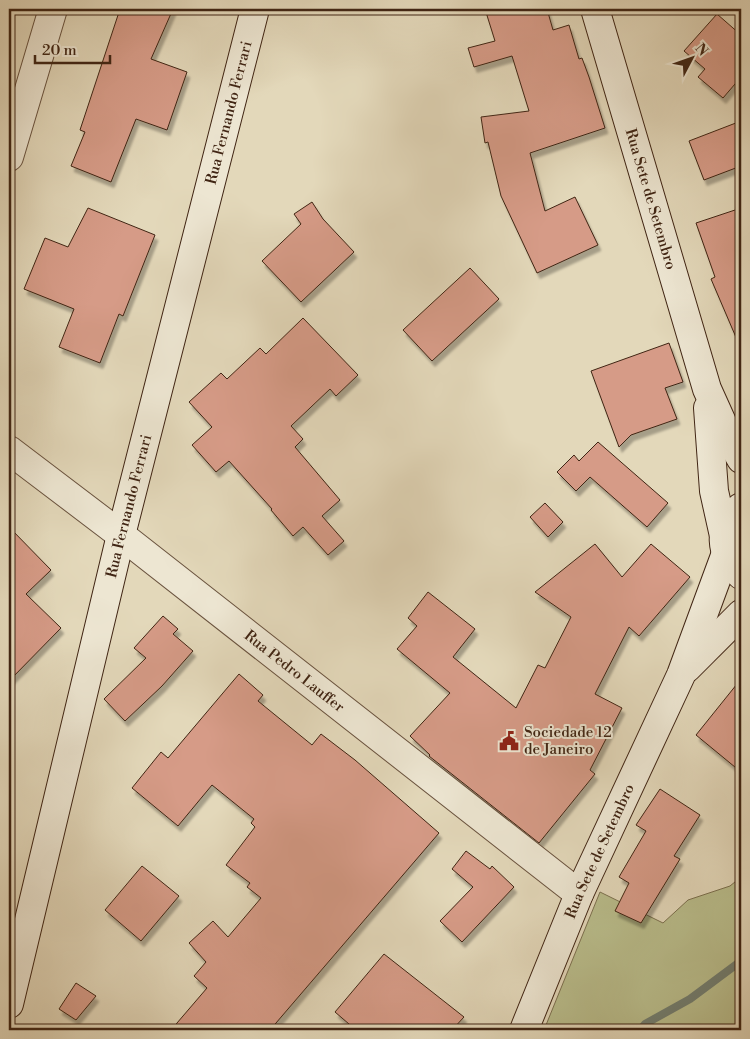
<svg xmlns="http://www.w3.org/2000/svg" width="750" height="1039" font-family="'Libre Bodoni',serif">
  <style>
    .green { fill: #b9bd8c; stroke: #7c7150 }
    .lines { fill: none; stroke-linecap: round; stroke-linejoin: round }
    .stream { stroke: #737e70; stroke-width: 8 }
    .building { fill: #d69b87; stroke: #402514; filter: url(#shadow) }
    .tertiary-casing { stroke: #69523e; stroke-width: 30 }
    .secondary-casing { stroke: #402514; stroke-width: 30 }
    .tertiary { stroke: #ede6d2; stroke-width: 28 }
    .secondary { stroke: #ede6d2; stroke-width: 28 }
    .labels { text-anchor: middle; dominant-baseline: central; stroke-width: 4; stroke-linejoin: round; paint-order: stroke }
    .street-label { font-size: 15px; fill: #402514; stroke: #ede6d2 }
    .poi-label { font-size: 15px; fill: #402514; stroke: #ede6d2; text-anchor: start }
  </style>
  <defs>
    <filter id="shadow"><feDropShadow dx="3" dy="5.5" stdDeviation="1" flood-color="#0004"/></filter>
  </defs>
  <rect width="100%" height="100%" fill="#e3d8ba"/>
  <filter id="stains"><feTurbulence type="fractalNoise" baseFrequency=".004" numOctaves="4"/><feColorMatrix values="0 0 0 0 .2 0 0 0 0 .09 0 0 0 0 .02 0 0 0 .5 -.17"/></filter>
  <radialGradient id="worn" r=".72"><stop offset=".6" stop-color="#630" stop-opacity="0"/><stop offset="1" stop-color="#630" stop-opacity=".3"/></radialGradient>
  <polygon class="green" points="741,877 741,1030 544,1030 600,892 663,923 688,900 730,886"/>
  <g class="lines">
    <polyline class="stream" points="640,1030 645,1024 690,999 741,961"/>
  </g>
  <g class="building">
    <polygon points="120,9 173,9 151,59 187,72 167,130 136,119 111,182 71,166 85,132 80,130"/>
    <polygon points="485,9 547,9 553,30 569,25 579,59 582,58 589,77 605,128 530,153 545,211 575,197 598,245 537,273 501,196 488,142 485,143 481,117 529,111 512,56 474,67 468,48 495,41"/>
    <polygon points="717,14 741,35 741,77 723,98 698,77 705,69 684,51"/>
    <polygon points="741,121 741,166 704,180 689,141"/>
    <polygon points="312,202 323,219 354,252 301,302 262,261 301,224 294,214"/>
    <polygon points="88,208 155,235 123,316 119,314 100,363 59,347 74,309 24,289 45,238 68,247"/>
    <polygon points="741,208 741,349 711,279 715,277 696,223"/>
    <polygon points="470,268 499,299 432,361 403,330"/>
    <polygon points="303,318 358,375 336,396 330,389 291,426 303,439 295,447 340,500 322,516 344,541 328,555 303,527 293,536 271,510 272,509 229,461 216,472 192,445 212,427 189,402 221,373 227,379 260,348 266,354"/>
    <polygon points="669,343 683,382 665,388 677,419 631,435 619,447 591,371"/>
    <polygon points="598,442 668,503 647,527 590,477 576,491 557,472 574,455 579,461"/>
    <polygon points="545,503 563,522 548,537 530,517"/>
    <polygon points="9,527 51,570 26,594 61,628 9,681"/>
    <polygon points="595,544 622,577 651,544 690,577 639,636 629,627 595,694 622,708 590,770 595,774 539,843 429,756 430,755 410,736 450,693 397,649 417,626 408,618 428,592 475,629 453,657 516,708 538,665 545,668 571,617 535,592"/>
    <polygon points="163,616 178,629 173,634 193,651 162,686 125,721 104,699 146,658 134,648"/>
    <polygon points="239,674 263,695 258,701 312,745 321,734 355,760 439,833 270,1030 171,1030 207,988 194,976 206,962 189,943 213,921 228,937 261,898 247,887 250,883 226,865 255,827 251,823 254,819 212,785 178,826 132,788 161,752 168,758"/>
    <polygon points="741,679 741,772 696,735"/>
    <polygon points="660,789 700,815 674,856 680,859 641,923 615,911 629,883 619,877 646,831 636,825"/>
    <polygon points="466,851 490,869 492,866 514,887 462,942 440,921 473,887 452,869"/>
    <polygon points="142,866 179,896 141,941 105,910"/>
    <polygon points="384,954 464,1017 452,1030 356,1030 335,1012"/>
    <polygon points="76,983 96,996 76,1020 59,1009"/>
  </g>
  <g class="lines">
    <defs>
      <g id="tertiary">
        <polyline points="9,157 53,9"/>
        <path id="s1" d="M9,450L121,535L579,894"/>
      </g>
      <g id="secondary">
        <path id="s2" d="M595,9L707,389L730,440L741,459"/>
        <polyline points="708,408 714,491 724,536"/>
        <path d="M741,507C716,526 720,555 741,575"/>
        <polyline points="687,668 741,614"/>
        <path id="s3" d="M9,1004L121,535L255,9"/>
        <path id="s4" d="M524,1030L579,894L681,675L726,553"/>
      </g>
    </defs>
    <use href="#tertiary" class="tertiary-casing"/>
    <use href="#secondary" class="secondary-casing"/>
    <use href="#tertiary" class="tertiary"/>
    <use href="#secondary" class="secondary"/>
  </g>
  <defs>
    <symbol id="civic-bare" viewBox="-9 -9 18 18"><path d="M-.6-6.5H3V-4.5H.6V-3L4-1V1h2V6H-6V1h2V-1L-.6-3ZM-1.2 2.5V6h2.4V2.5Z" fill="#8f2418" stroke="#ede6d2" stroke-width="2.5" paint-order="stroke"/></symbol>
  </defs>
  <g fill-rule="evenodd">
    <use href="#civic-bare" x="495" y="727" width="28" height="28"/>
  </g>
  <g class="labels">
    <g class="street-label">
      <text stroke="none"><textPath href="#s3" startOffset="918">Rua Fernando Ferrari</textPath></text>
      <text stroke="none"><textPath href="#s2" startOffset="198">Rua Sete de Setembro</textPath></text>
      <text stroke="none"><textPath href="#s3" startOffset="512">Rua Fernando Ferrari</textPath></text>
      <text stroke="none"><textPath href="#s1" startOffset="361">Rua Pedro Lauffer</textPath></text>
      <text stroke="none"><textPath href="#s4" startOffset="194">Rua Sete de Setembro</textPath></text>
    </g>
    <g class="poi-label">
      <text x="524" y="732">Sociedade 12<tspan x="524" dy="17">de Janeiro</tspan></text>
    </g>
  </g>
  <rect width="750" height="1039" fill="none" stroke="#e3d8ba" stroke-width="30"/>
  <rect x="10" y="10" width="730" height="1019" fill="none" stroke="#402514" stroke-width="2.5"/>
  <rect x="15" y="15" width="720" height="1009" fill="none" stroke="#402514"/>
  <g transform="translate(692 58) rotate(49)" stroke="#ede6d2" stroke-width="4" paint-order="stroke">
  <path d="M0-4L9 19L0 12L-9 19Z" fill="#402514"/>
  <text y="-8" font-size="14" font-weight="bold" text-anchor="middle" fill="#402514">N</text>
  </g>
  <path d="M35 55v8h75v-8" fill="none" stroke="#402514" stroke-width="2.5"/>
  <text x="42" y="55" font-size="15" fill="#402514" stroke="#ede6d2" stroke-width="4" paint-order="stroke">20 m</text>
  <rect width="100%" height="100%" filter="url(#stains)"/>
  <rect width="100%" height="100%" fill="url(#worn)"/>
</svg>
